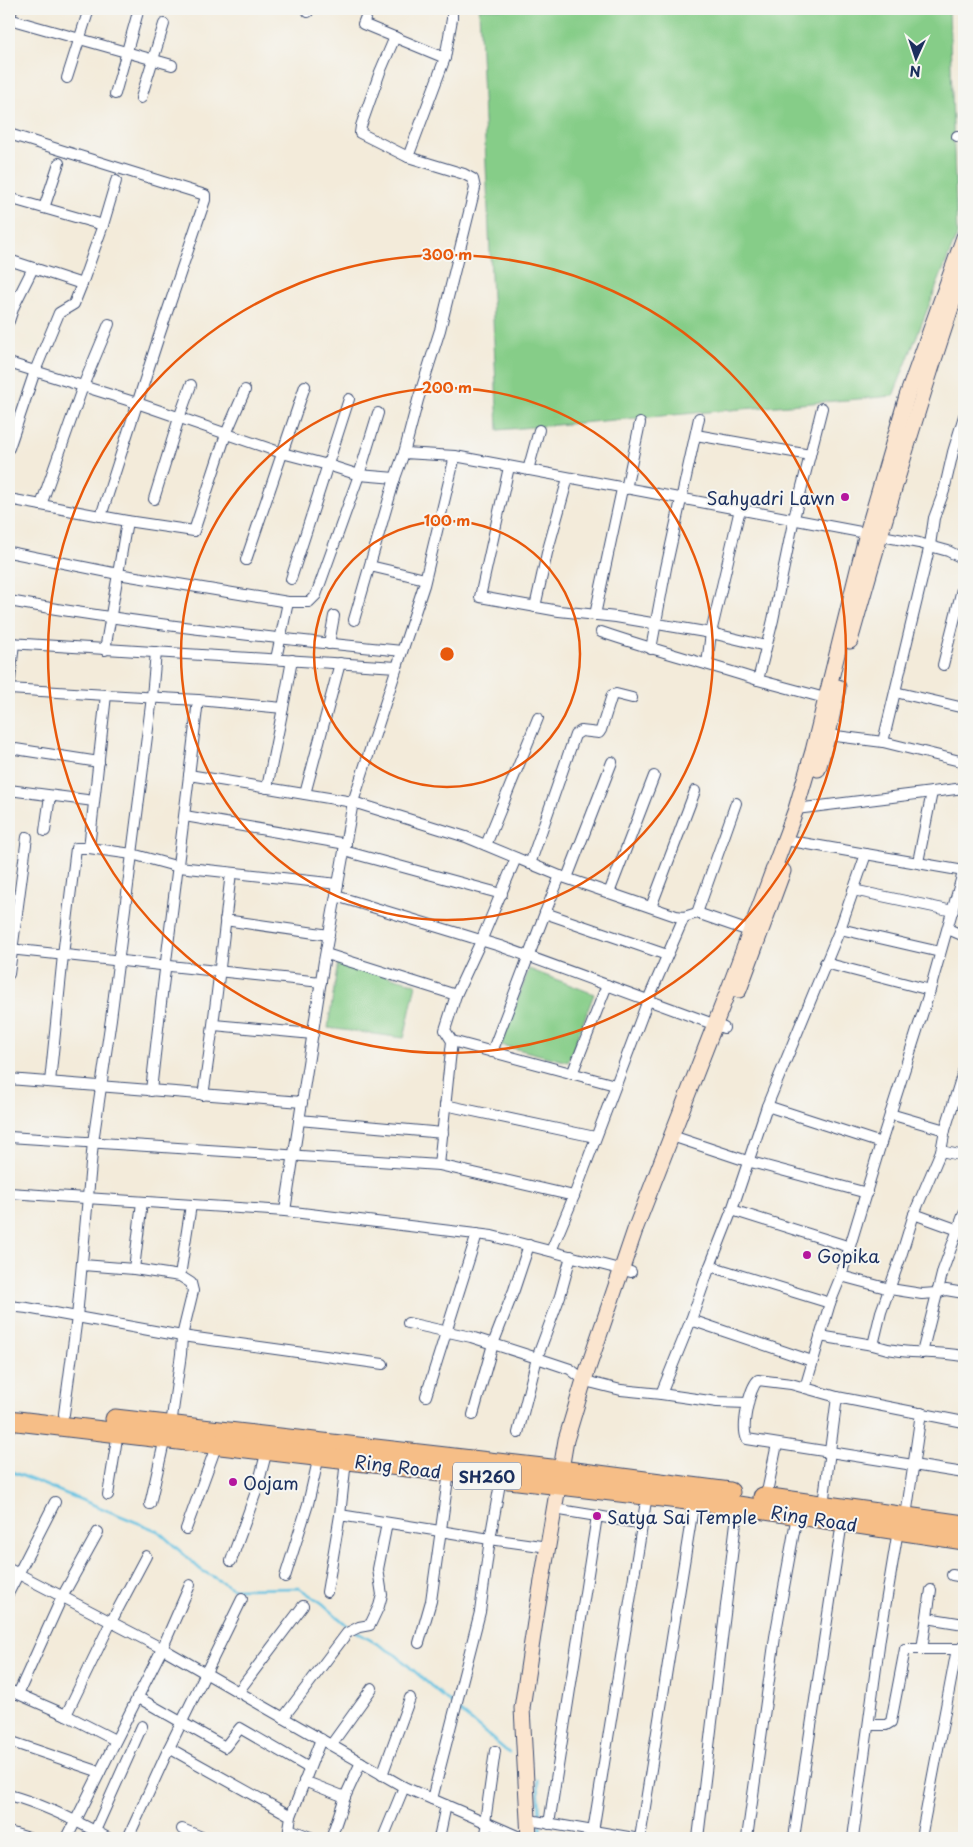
<svg xmlns="http://www.w3.org/2000/svg" width="973" height="1847" font-family="'Playpen Sans',sans-serif">
  <style>
    .green { fill: #86cd88; stroke: #507e73 }
    .lines { fill: none; stroke-linecap: round; stroke-linejoin: round }
    .stream { stroke: #64c2e2; stroke-width: 2.5 }
    .street-casing { stroke: #3b4b71; stroke-width: 12 }
    .secondary-casing { stroke: #3b4b71; stroke-width: 17 }
    .highway-casing { stroke: #3b4b71; stroke-width: 21 }
    .street { stroke: #fff; stroke-width: 10 }
    .secondary { stroke: #fbe5cf; stroke-width: 15 }
    .highway { stroke: #f6be87; stroke-width: 19 }
    .ring { fill: none; stroke: #e8590c; stroke-width: 2.5 }
    .poi-dot { fill: #b5179e; stroke: #f6f6f2; stroke-width: 2 }
    .labels { text-anchor: middle; dominant-baseline: central; stroke-width: 4; stroke-linejoin: round; paint-order: stroke }
    .shield { fill: #f6f6f2; stroke: #5d6b8a; stroke-width: 1 }
    .shield-label { font-size: 16px; font-weight: bold; fill: #1b2f5e }
    .poi-label { font-size: 18px; fill: #1b2f5e; stroke: #f6f6f2; text-anchor: start }
    .street-label { font-size: 18px; fill: #1b2f5e; stroke: #f6f6f2 }
    .centre { fill: #e8590c; stroke: #f6f6f2; stroke-width: 2.5 }
    .ring-label { font-size: 15px; text-anchor: middle; font-weight: bold; fill: #e8590c; stroke: #f6f6f2; stroke-width: 4; stroke-linejoin: round; paint-order: stroke }
  </style>
  <rect width="100%" height="100%" fill="#f6f6f2"/>
  <filter id="ink" filterUnits="userSpaceOnUse"><feTurbulence type="fractalNoise" baseFrequency=".02" numOctaves="2"/><feDisplacementMap in="SourceGraphic" scale="10" xChannelSelector="R" yChannelSelector="G"/><feConvolveMatrix kernelMatrix="1 2 1 2 8 2 1 2 1" color-interpolation-filters="sRGB"/></filter>
  <filter id="wash" filterUnits="userSpaceOnUse"><feTurbulence type="fractalNoise" baseFrequency=".0096" numOctaves="4" result="noise"/><feDisplacementMap in="SourceGraphic" scale="20" xChannelSelector="R" yChannelSelector="G"/><feGaussianBlur stdDeviation="1.12" result="paint"/><feColorMatrix in="noise" values="0 0 0 0 0 0 0 0 0 0 0 0 0 0 0 0 0 1.4 0 .05"/><feComposite in="paint" operator="in"/></filter>
  <g filter="url(#wash)">
    <rect width="100%" height="100%" fill="#f3ebda"/>
    <g class="green">
      <polygon points="479,9 949,9 957,235 893,396 498,430"/>
      <polygon points="338,962 416,984 404,1038 328,1028"/>
      <polygon points="529,969 594,994 568,1062 501,1045"/>
    </g>
    <g class="lines">
      <g class="stream">
        <polyline points="9,1470 10,1471 158,1531 201,1570 234,1589 299,1588 322,1603 350,1628"/>
        <polyline points="355,1631 396,1655 454,1706"/>
        <polyline points="458,1710 509,1753"/>
        <polyline points="538,1780 540,1819"/>
        <polyline points="540,1825 542,1838"/>
      </g>
    </g>
  </g>
  <g filter="url(#ink)">
    <g class="lines">
      <defs>
        <g id="street">
          <polyline points="369,9 363,24 445,58 408,157 464,174 473,179 475,188 440,330 418,400 404,453"/>
          <polyline points="308,12 309,9"/>
          <polyline points="9,19 172,65"/>
          <polyline points="395,37 380,72 361,126 360,133 408,157"/>
          <polyline points="445,58 452,19 452,9"/>
          <polyline points="67,78 89,9"/>
          <polyline points="115,94 138,12"/>
          <polyline points="141,98 164,24"/>
          <polyline points="9,134 205,195 205,200 158,339 101,516"/>
          <polyline points="957,136 964,138"/>
          <polyline points="9,198 103,225 82,284 9,260"/>
          <polyline points="44,208 59,163"/>
          <polyline points="103,225 116,181"/>
          <polyline points="9,321 14,306 33,268"/>
          <polyline points="9,363 137,403 282,453 328,465 359,475 395,478 404,453 455,456 919,543 948,551 964,559"/>
          <polyline points="822,408 794,518 773,620 758,680 825,698"/>
          <polyline points="696,435 810,455"/>
          <polyline points="9,448 35,371 59,313 74,304 82,284"/>
          <polyline points="509,467 480,597 559,611 616,617 711,633 766,646"/>
          <polyline points="528,470 539,430"/>
          <polyline points="626,489 640,423"/>
          <polyline points="9,499 127,521 105,650"/>
          <polyline points="154,499 179,418 191,385"/>
          <polyline points="41,505 83,386 109,324"/>
          <polyline points="127,521 194,531 226,434 245,390"/>
          <polyline points="9,552 118,574 288,602 309,602 316,595 359,475 378,413"/>
          <polyline points="246,560 305,386"/>
          <polyline points="370,566 425,579"/>
          <polyline points="291,579 349,399"/>
          <path d="M9,601C139,624 271,638 402,651"/>
          <polyline points="535,607 547,553 568,478"/>
          <polyline points="595,615 622,489"/>
          <polyline points="354,620 395,478"/>
          <path d="M601,632C653,650 705,663 758,680"/>
          <polyline points="9,643 397,667 353,802 189,775"/>
          <polyline points="14,643 9,689 106,695 89,848 132,854 179,867 338,884"/>
          <polyline points="329,644 334,616"/>
          <polyline points="651,649 666,568 699,418"/>
          <polyline points="276,659 288,602"/>
          <polyline points="707,664 711,633 740,509"/>
          <polyline points="943,665 964,581"/>
          <polyline points="397,667 424,585 455,456"/>
          <polyline points="895,692 964,708"/>
          <path d="M106,695L198,700C183,831 165,960 151,1091"/>
          <polyline points="198,700 283,708 292,660"/>
          <polyline points="828,735 883,742 964,762"/>
          <polyline points="883,742 930,545 934,518 944,491 953,452 964,416"/>
          <polyline points="9,748 99,762"/>
          <polyline points="267,788 283,708"/>
          <polyline points="9,790 94,801"/>
          <polyline points="305,794 340,663"/>
          <polyline points="796,809 964,788"/>
          <polyline points="185,816 346,844"/>
          <polyline points="45,831 50,796"/>
          <polyline points="785,840 964,871"/>
          <polyline points="486,845 538,718"/>
          <polyline points="344,851 502,894"/>
          <polyline points="918,862 932,792"/>
          <polyline points="530,864 575,735 581,731 599,733 601,730 612,695 616,694 632,698"/>
          <polyline points="567,878 612,762"/>
          <polyline points="853,890 953,911"/>
          <polyline points="609,893 654,776"/>
          <polyline points="336,896 500,946 724,1028"/>
          <polyline points="651,907 695,791"/>
          <polyline points="545,913 560,876"/>
          <polyline points="697,913 736,803"/>
          <polyline points="225,920 329,935"/>
          <polyline points="840,929 940,952"/>
          <polyline points="948,929 964,936"/>
          <polyline points="9,949 321,982"/>
          <polyline points="326,954 456,995 445,1030 452,1041 439,1165"/>
          <polyline points="825,963 930,990"/>
          <polyline points="9,974 27,837"/>
          <polyline points="456,995 481,941 516,858"/>
          <polyline points="214,1025 313,1034"/>
          <polyline points="452,1041 615,1085"/>
          <polyline points="492,1052 545,913 667,955"/>
          <polyline points="572,1074 607,985"/>
          <polyline points="9,1079 302,1102"/>
          <polyline points="50,1082 63,955 76,848 89,848"/>
          <path d="M203,1095C215,1021 222,947 231,873"/>
          <polyline points="445,1105 595,1137"/>
          <polyline points="767,1106 881,1143"/>
          <polyline points="890,1114 945,1130"/>
          <polyline points="299,1120 443,1133"/>
          <polyline points="672,1136 747,1161 867,1193"/>
          <polyline points="9,1137 439,1165 574,1196"/>
          <polyline points="941,1151 964,1156"/>
          <polyline points="9,1193 285,1211"/>
          <polyline points="732,1210 850,1247"/>
          <polyline points="914,1214 964,1232"/>
          <polyline points="551,1251 574,1196 648,1000 684,917"/>
          <polyline points="83,1265 134,1269 180,1276 191,1283 193,1291 182,1336 181,1354 171,1425"/>
          <polyline points="710,1266 732,1210 767,1106 840,929 866,854"/>
          <polyline points="134,1269 142,1202"/>
          <polyline points="631,1272 492,1236 285,1211 324,961 353,802 466,837 560,876 676,916 684,917 697,913 755,933"/>
          <polyline points="180,1276 191,1205"/>
          <polyline points="841,1276 890,1289 922,1294 936,1293 946,1290 964,1293"/>
          <polyline points="9,1306 27,1308 182,1336 383,1364"/>
          <polyline points="408,1323 471,1337 537,1358 570,1369 584,1380 593,1383 621,1390 661,1394 691,1320"/>
          <polyline points="820,1336 873,1345 881,1312 901,1256 914,1214 941,1151 945,1130 964,1069"/>
          <path d="M873,1345C906,1356 932,1350 964,1356"/>
          <polyline points="922,1353 943,1270 964,1213"/>
          <polyline points="812,1361 691,1320 710,1266 830,1303"/>
          <polyline points="805,1388 830,1303 841,1276 881,1143 930,990 964,869"/>
          <polyline points="661,1394 717,1402 748,1403"/>
          <polyline points="426,1396 477,1234"/>
          <polyline points="64,1414 77,1317 93,1142 111,1019 152,697 156,652"/>
          <polyline points="473,1415 493,1344 514,1290 529,1245"/>
          <path d="M964,1422L837,1397L791,1384L758,1380C749,1389 741,1428 747,1439L964,1473"/>
          <polyline points="518,1433 537,1358 560,1296 571,1256"/>
          <polyline points="108,1495 118,1432"/>
          <polyline points="766,1497 777,1444"/>
          <polyline points="150,1504 165,1438"/>
          <polyline points="823,1505 837,1397"/>
          <polyline points="554,1509 597,1516"/>
          <polyline points="340,1515 346,1460"/>
          <polyline points="906,1516 921,1413"/>
          <polyline points="186,1529 217,1444"/>
          <polyline points="231,1561 257,1489 267,1450"/>
          <polyline points="9,1569 167,1651 404,1787 522,1838"/>
          <polyline points="952,1575 964,1577"/>
          <polyline points="285,1577 308,1504 319,1456"/>
          <polyline points="9,1592 55,1502"/>
          <polyline points="327,1592 340,1515 490,1539 501,1478"/>
          <polyline points="927,1618 964,1624"/>
          <polyline points="419,1643 431,1601 449,1472"/>
          <polyline points="922,1649 931,1590"/>
          <polyline points="9,1690 66,1715 115,1740"/>
          <polyline points="238,1692 303,1606"/>
          <polyline points="18,1694 62,1597 98,1532"/>
          <polyline points="137,1697 225,1747 240,1728 309,1768"/>
          <polyline points="66,1715 111,1622 146,1556"/>
          <polyline points="283,1718 347,1633 359,1627 370,1625 379,1606 382,1595 378,1569 387,1523"/>
          <polyline points="869,1725 886,1725 891,1722 905,1649 960,1649"/>
          <polyline points="9,1741 100,1772 67,1838"/>
          <polyline points="331,1745 372,1688"/>
          <polyline points="169,1748 242,1599"/>
          <polyline points="100,1772 162,1649 190,1585"/>
          <polyline points="382,1775 410,1698"/>
          <polyline points="304,1781 345,1797"/>
          <path d="M9,1795C43,1804 77,1821 108,1838"/>
          <polyline points="432,1799 480,1612 490,1539 548,1547"/>
          <polyline points="291,1816 321,1739"/>
          <polyline points="485,1822 495,1751"/>
          <polyline points="527,1823 535,1821 634,1838"/>
          <polyline points="549,1824 597,1516 643,1524"/>
          <polyline points="182,1829 204,1838"/>
          <polyline points="95,1831 142,1726"/>
          <polyline points="9,1832 29,1838"/>
          <polyline points="128,1838 169,1748 291,1816 289,1829"/>
          <polyline points="288,1838 289,1829 313,1838"/>
          <polyline points="331,1838 345,1797 361,1762"/>
          <polyline points="383,1838 404,1787"/>
          <polyline points="439,1838 446,1805"/>
          <polyline points="485,1838 488,1823"/>
          <polyline points="592,1838 647,1495"/>
          <polyline points="640,1838 694,1501"/>
          <polyline points="698,1838 738,1506"/>
          <polyline points="747,1838 775,1637 797,1515"/>
          <polyline points="794,1838 842,1522"/>
          <polyline points="853,1838 880,1638 898,1530"/>
          <polyline points="921,1838 956,1654 964,1646"/>
        </g>
        <g id="secondary">
          <polyline points="9,11 10,9"/>
          <path d="M850,641C885,516 922,392 964,269"/>
          <polyline points="818,769 828,735 838,687"/>
          <polyline points="739,990 783,871"/>
          <polyline points="529,1838 522,1708 535,1622 566,1440 584,1380 636,1227 733,978 796,809 813,751 867,533 907,396 964,237"/>
        </g>
        <g id="highway">
          <polyline points="115,1419 560,1470 730,1492"/>
          <polyline points="9,1420 738,1506 964,1540"/>
          <polyline points="763,1497 964,1525"/>
        </g>
      </defs>
      <use href="#street" class="street-casing"/>
      <use href="#secondary" class="secondary-casing"/>
      <use href="#highway" class="highway-casing"/>
      <use href="#street" class="street"/>
      <use href="#secondary" class="secondary"/>
      <use href="#highway" class="highway"/>
    </g>
  </g>
  <g class="ring">
    <circle cx="447" cy="654" r="133"/>
    <circle cx="447" cy="654" r="266"/>
    <circle cx="447" cy="654" r="399"/>
  </g>
  <g class="poi-dot">
    <circle cx="845" cy="497" r="5"/>
    <circle cx="807" cy="1255" r="5"/>
    <circle cx="233" cy="1482" r="5"/>
    <circle cx="597" cy="1516" r="5"/>
  </g>
  <g class="labels">
    <rect class="shield" x="453" y="1462.5" width="68" height="27" rx="4"/>
    <g class="shield-label">
      <text x="487" y="1476">SH260</text>
    </g>
    <g class="poi-label">
      <text x="835" y="497" text-anchor="end">Sahyadri Lawn</text>
      <text x="817" y="1255">Gopika</text>
      <text x="243" y="1482">Oojam</text>
      <text x="607" y="1516">Satya Sai Temple</text>
    </g>
    <g class="street-label">
      <text transform="translate(398 1466) rotate(7)">Ring Road</text>
      <text transform="translate(814 1518) rotate(9)">Ring Road</text>
    </g>
  </g>
  <circle cx="447" cy="654" r="8" class="centre"/>
  <g class="ring-label">
    <text x="447" y="260">300 m</text>
    <text x="447" y="393">200 m</text>
    <text x="447" y="526">100 m</text>
  </g>
  <rect width="973" height="1847" fill="none" stroke="#f6f6f2" stroke-width="30"/>
  <g transform="translate(916 58) rotate(183)" stroke="#f6f6f2" stroke-width="4" paint-order="stroke">
  <path d="M0-4L9 19L0 12L-9 19Z" fill="#1b2f5e"/>
  <text y="-8" font-size="14" font-weight="bold" text-anchor="middle" fill="#1b2f5e">N</text>
  </g>
</svg>
